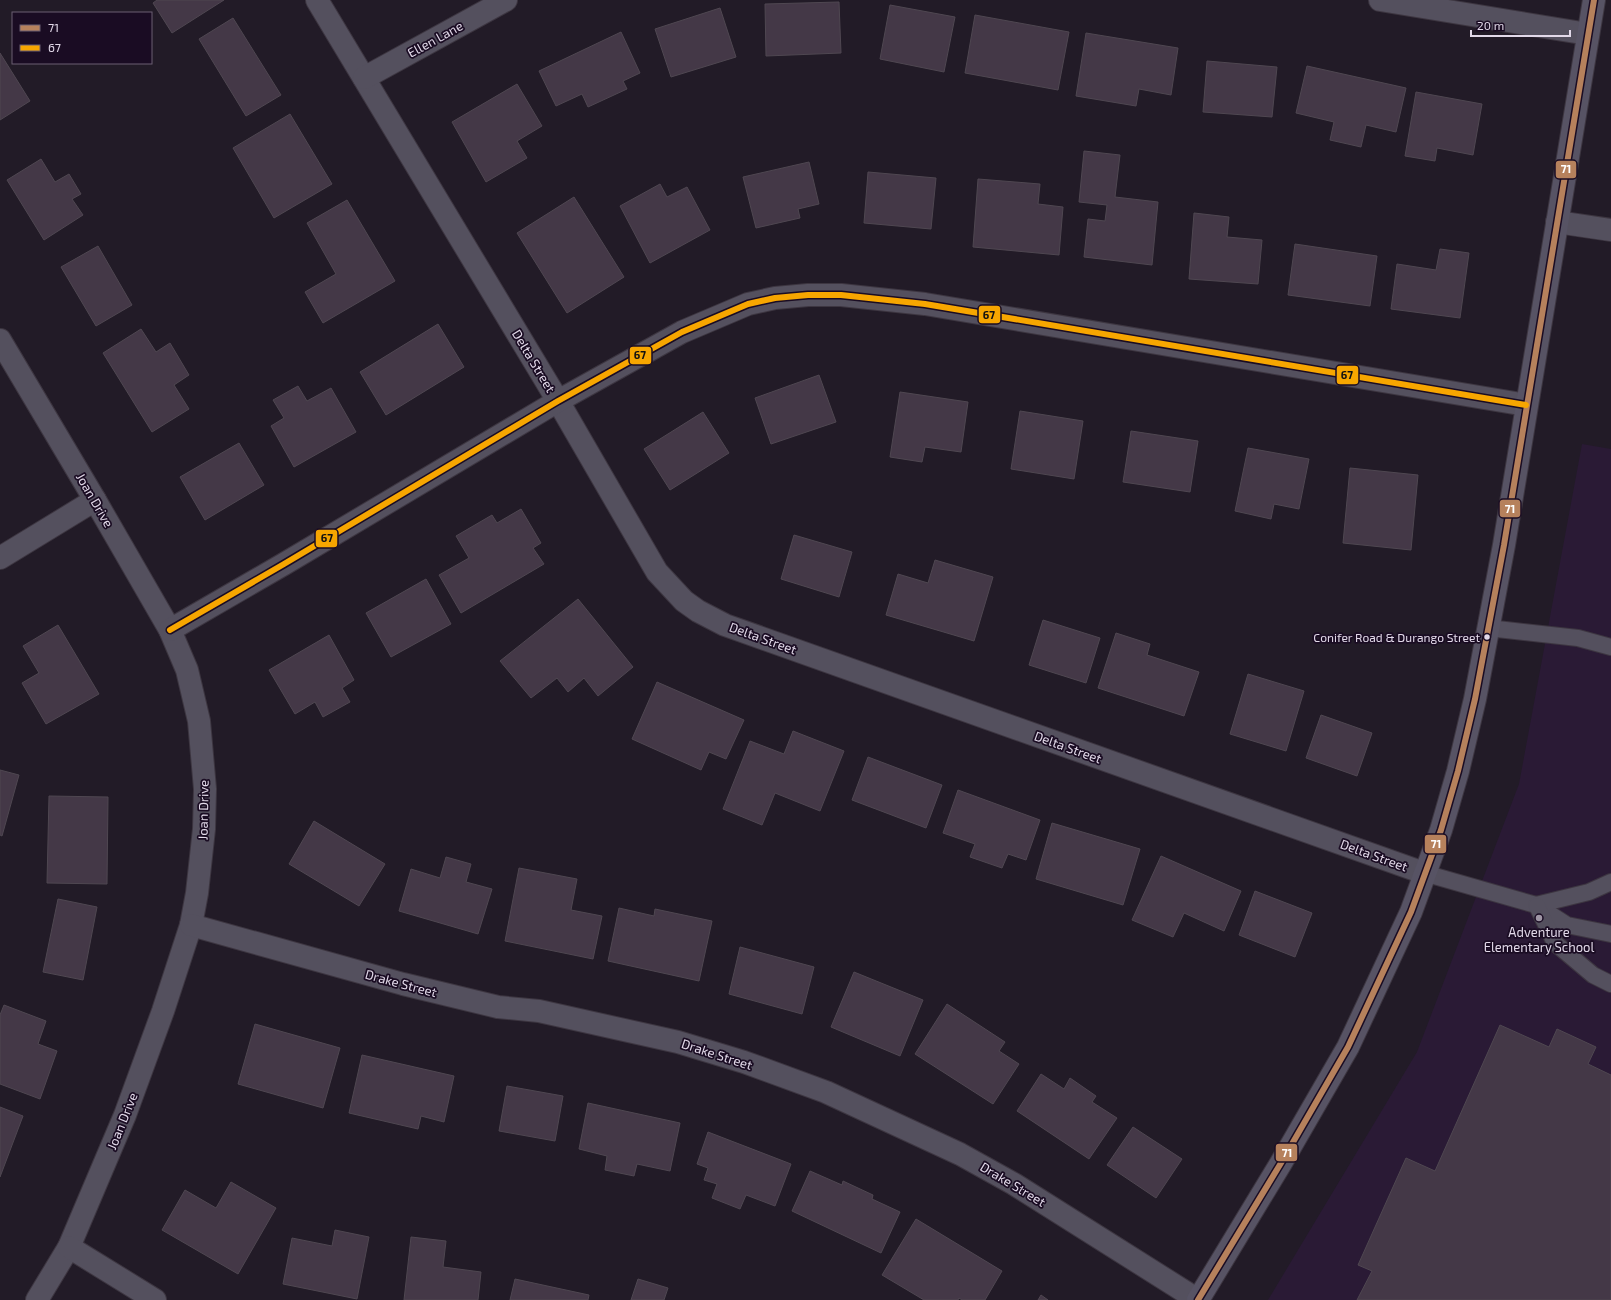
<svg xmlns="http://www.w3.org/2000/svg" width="1611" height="1300" font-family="'Exo 2',sans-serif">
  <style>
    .built { fill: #2a1a35 }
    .building { fill: #443847; stroke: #4f4751 }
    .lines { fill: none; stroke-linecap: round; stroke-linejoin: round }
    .lane-casing { stroke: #3d3641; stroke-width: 18 }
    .street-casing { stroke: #3d3641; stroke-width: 24 }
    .secondary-casing { stroke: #3d3641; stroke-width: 24 }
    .lane { stroke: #54505e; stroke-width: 16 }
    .street { stroke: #54505e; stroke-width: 22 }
    .secondary { stroke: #575364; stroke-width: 22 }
    .bus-1-casing { stroke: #1a0c23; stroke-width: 9 }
    .bus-2-casing { stroke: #1a0c23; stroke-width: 9 }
    .bus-1 { stroke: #b6815c; stroke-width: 6 }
    .bus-2 { stroke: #f7a600; stroke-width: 6 }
    .bus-dot { fill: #e2d9e9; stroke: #1a0c23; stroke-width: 1.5 }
    .poi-dot { fill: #9f96a5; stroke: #1a0c23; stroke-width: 1.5 }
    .labels { text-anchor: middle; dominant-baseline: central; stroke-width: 3.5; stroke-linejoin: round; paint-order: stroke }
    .bus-label { font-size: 12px; fill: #e2d9e9; stroke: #1a0c23; text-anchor: end }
    .street-label { font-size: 13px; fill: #e2d9e9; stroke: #1a0c23 }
    .poi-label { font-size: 13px; fill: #e2d9e9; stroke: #1a0c23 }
    .line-badge { stroke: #1a0c23; stroke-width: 1.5 }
    .badge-label { font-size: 11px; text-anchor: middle; font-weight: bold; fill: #fff }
    .pale-badge-label { font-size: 11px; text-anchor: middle; font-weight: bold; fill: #111 }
  </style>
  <rect width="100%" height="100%" fill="#221b27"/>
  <polygon class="built" points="1582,444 1611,449 1611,1300 1268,1300 1417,1052 1519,784"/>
  <g class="building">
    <polygon points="157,0 224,0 172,33 153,3"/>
    <polygon points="839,2 841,53 766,56 765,4"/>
    <polygon points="890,5 955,17 944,72 880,59"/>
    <polygon points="720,8 736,57 671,77 655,29"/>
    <polygon points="975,15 1069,32 1058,90 965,73"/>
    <polygon points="233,18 281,95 246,116 199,39"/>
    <polygon points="621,32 640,73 623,81 627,89 588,107 582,94 556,106 539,71"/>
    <polygon points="1086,33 1178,48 1171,95 1139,89 1136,106 1076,96"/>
    <polygon points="0,53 30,101 0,120"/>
    <polygon points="1207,61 1277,67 1272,117 1203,112"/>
    <polygon points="1307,66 1406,88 1396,132 1366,125 1361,147 1330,140 1334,122 1296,113"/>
    <polygon points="517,84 542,126 517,141 527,158 486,182 452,122"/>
    <polygon points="1416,92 1482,104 1473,155 1437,148 1435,161 1405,156"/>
    <polygon points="290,114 332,184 274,218 233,148"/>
    <polygon points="1084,151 1120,155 1115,197 1158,202 1152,265 1084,257 1088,219 1105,221 1107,205 1079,202"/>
    <polygon points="41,159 55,182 69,174 81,194 72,199 83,215 44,240 7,180"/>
    <polygon points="809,162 819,204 798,209 800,218 756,228 743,177"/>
    <polygon points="868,172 936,178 931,229 864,223"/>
    <polygon points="978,179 1040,184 1038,204 1063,207 1059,255 973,247"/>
    <polygon points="660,184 667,197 687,187 710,230 650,263 620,206"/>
    <polygon points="574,197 624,277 567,313 517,233"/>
    <polygon points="347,200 395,281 323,323 305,292 336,274 307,223"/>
    <polygon points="1194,213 1229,217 1227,237 1262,240 1258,284 1189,279"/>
    <polygon points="1295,244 1377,256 1370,306 1288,295"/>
    <polygon points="98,246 132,305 96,326 61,267"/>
    <polygon points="1440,249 1469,253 1460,318 1391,309 1397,264 1436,270"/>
    <polygon points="438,324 464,367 386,415 360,372"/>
    <polygon points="141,329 156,352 170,343 189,375 174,385 189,409 152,432 103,353"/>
    <polygon points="819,375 836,422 771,444 755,398"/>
    <polygon points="298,386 307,401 331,388 356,432 294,467 271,426 284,418 273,400"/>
    <polygon points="900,392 968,402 961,452 925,447 922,462 890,457"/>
    <polygon points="1020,411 1083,421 1074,479 1011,469"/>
    <polygon points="703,412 729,453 670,490 644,449"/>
    <polygon points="1131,431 1198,441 1190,492 1123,482"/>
    <polygon points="239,443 264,485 205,520 180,477"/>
    <polygon points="1248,448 1309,459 1299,509 1274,504 1271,519 1235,511"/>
    <polygon points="1350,468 1418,475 1411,550 1343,543"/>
    <polygon points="521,509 541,543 533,548 544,564 461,613 439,575 469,558 456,536 492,515 497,523"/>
    <polygon points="794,535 852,552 839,597 781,579"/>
    <polygon points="935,560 993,577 974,641 886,615 898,574 928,583"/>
    <polygon points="426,579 451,624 391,657 366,613"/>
    <polygon points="578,599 633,667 598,696 584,678 568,692 557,678 531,698 500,661"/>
    <polygon points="1043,620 1100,638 1086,683 1029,665"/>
    <polygon points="58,625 99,694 46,724 22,683 39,673 23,646"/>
    <polygon points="1116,633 1150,644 1147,655 1199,672 1184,716 1098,688"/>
    <polygon points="329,635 354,680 342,688 350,702 323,717 315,702 295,714 269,670"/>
    <polygon points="1248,674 1304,691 1286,751 1230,734"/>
    <polygon points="657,682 744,720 726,759 709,752 701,770 632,739"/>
    <polygon points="1321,715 1372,733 1357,776 1306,758"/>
    <polygon points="793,731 844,751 820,811 775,793 762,825 723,809 750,741 784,754"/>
    <polygon points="868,757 942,785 926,828 852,800"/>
    <polygon points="0,770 19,775 2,836 0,835"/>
    <polygon points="958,790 1040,820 1026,860 1008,854 1002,868 970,857 975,844 943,833"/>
    <polygon points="49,796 108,797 107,884 47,883"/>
    <polygon points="314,821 385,864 359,906 289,864"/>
    <polygon points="1052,823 1140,849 1123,905 1036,879"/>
    <polygon points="1161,856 1241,891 1224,931 1184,913 1173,937 1132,920"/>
    <polygon points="446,857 471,864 466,882 492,889 478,934 399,911 411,869 440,878"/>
    <polygon points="519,868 577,879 571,910 602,916 593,959 505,941"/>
    <polygon points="1255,891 1312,913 1295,957 1239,935"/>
    <polygon points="58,899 97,907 83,980 43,972"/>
    <polygon points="619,908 654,916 655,909 712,921 699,981 608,961"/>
    <polygon points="740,947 814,967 802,1014 729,994"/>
    <polygon points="854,972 923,1000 900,1056 831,1027"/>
    <polygon points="947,1004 1005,1042 999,1051 1019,1064 993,1104 915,1054"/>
    <polygon points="4,1005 46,1021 38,1044 57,1051 40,1099 0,1084 0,1015"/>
    <polygon points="255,1024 340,1048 323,1108 238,1084"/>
    <polygon points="1500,1025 1549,1047 1557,1029 1596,1047 1588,1064 1611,1075 1611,1300 1357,1300 1372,1271 1358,1265 1406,1158 1435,1171"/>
    <polygon points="362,1055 454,1076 444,1122 421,1116 418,1129 349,1113"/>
    <polygon points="1041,1074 1064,1089 1070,1078 1096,1096 1092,1102 1117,1118 1089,1159 1017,1111"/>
    <polygon points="507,1086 563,1096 555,1141 499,1131"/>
    <polygon points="588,1103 680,1123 670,1171 637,1164 634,1176 605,1170 607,1156 579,1149"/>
    <polygon points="0,1107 23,1116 0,1177"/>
    <polygon points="1133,1127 1182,1159 1156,1198 1107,1165"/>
    <polygon points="708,1132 791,1164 775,1206 746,1195 740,1209 712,1198 717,1184 704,1180 708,1168 697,1164"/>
    <polygon points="810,1171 842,1185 843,1181 873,1195 872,1199 900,1212 881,1253 792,1211"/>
    <polygon points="231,1182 276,1208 238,1274 162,1230 185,1190 216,1208"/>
    <polygon points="916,1219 1002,1271 985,1300 962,1300 959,1298 958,1300 924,1300 882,1275"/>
    <polygon points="335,1230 369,1237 357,1299 283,1284 292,1238 332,1246"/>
    <polygon points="411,1237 446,1241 443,1267 481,1272 478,1300 404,1300"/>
    <polygon points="515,1279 589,1295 588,1300 510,1300"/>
    <polygon points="638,1279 668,1288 664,1300 631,1300"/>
    <polygon points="1041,1295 1048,1300 1038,1300"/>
  </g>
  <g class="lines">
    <defs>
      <g id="lane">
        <polyline points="1488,628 1578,638 1611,647"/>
        <polyline points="1424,873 1536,905 1567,925 1611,934"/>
        <polyline points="1536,905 1589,892 1611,882"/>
        <polyline points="1537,906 1555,943 1593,975 1611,984"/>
      </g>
      <g id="street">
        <polyline points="317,0 558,401 657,572 684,601 698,611 725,625 1424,873"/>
        <polyline points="1380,0 1588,34"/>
        <polyline points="364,78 506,0"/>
        <polyline points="1557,222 1611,230"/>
        <polyline points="0,340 95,500 170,630 187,670 199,721 205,789 204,829 197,893 191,925 163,1011 125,1115 69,1247 37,1300"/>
        <polyline points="0,558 95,500"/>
        <polyline points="170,630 284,564 558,401 682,332 748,304 775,298 808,295 841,295 925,304 1526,405"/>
        <polyline points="191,925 403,984 498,1007 539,1011 678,1042 744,1062 826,1092 960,1154 1014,1184 1198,1300"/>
        <polyline points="69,1247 155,1300"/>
      </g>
      <polyline id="secondary" points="1198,1300 1281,1163 1348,1047 1411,912 1441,830 1458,771 1475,699 1504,545 1594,0"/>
    </defs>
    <use href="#lane" class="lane-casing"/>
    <use href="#street" class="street-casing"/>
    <use href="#secondary" class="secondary-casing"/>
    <use href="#lane" class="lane"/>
    <use href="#street" class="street"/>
    <use href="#secondary" class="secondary"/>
    <defs>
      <polyline id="bus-1" points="1198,1300 1281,1163 1348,1047 1411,912 1441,830 1458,771 1475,699 1504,545 1594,0"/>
      <polyline id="bus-2" points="170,630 284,564 558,401 682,332 748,304 775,298 808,295 841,295 925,304 1526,405"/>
    </defs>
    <use href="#bus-1" class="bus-1-casing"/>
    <use href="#bus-2" class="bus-2-casing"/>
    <use href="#bus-1" class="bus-1"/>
    <use href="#bus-2" class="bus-2"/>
  </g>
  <circle class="bus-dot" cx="1487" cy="637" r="3.5"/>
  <circle class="poi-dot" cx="1539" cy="918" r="4"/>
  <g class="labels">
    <g class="bus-label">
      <text x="1480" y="637">Conifer Road &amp; Durango Street</text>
    </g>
    <g class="street-label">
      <text transform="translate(435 39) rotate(-29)">Ellen Lane</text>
      <text transform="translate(534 361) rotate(59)">Delta Street</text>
      <text transform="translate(95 500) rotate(60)">Joan Drive</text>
      <text transform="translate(763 638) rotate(20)">Delta Street</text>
      <text transform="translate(1068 747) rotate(20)">Delta Street</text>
      <text transform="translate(203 810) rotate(-89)">Joan Drive</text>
      <text transform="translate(1374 855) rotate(20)">Delta Street</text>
      <text transform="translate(401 983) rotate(15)">Drake Street</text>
      <text transform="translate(717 1054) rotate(18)">Drake Street</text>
      <text transform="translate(122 1121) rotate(-68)">Joan Drive</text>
      <text transform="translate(1013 1184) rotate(31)">Drake Street</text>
    </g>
    <g class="poi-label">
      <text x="1539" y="932">Adventure<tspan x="1539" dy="15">Elementary School</tspan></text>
    </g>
  </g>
  <g class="line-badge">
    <rect x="1555" y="160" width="22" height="19" rx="4" fill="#b6815c"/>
    <rect x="978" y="305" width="23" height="19" rx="4" fill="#f7a600"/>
    <rect x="629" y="346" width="23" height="19" rx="4" fill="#f7a600"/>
    <rect x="1336" y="365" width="23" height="20" rx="4" fill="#f7a600"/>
    <rect x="1499" y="499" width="22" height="19" rx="4" fill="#b6815c"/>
    <rect x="315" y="529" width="23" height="19" rx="4" fill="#f7a600"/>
    <rect x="1424" y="834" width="23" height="20" rx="4" fill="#b6815c"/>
    <rect x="1275" y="1143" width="23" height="19" rx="4" fill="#b6815c"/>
  </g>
  <g class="badge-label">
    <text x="1566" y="173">71</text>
    <text x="1510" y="513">71</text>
    <text x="1436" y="848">71</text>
    <text x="1287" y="1157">71</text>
  </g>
  <g class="pale-badge-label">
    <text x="989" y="319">67</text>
    <text x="640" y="359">67</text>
    <text x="1347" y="379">67</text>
    <text x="327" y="542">67</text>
  </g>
  <rect x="12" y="12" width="140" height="52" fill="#1a0c23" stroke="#6a5e72"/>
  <rect x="20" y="25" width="20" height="6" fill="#b6815c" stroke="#6a5e72"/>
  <text x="48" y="32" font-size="12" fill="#e2d9e9">71</text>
  <rect x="20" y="45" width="20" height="6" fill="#f7a600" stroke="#6a5e72"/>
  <text x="48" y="52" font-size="12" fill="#e2d9e9">67</text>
  <path d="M1471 30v6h99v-6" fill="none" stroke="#e2d9e9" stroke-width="2"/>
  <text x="1477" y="30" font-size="12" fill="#e2d9e9" stroke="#1a0c23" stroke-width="3" paint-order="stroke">20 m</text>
</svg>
